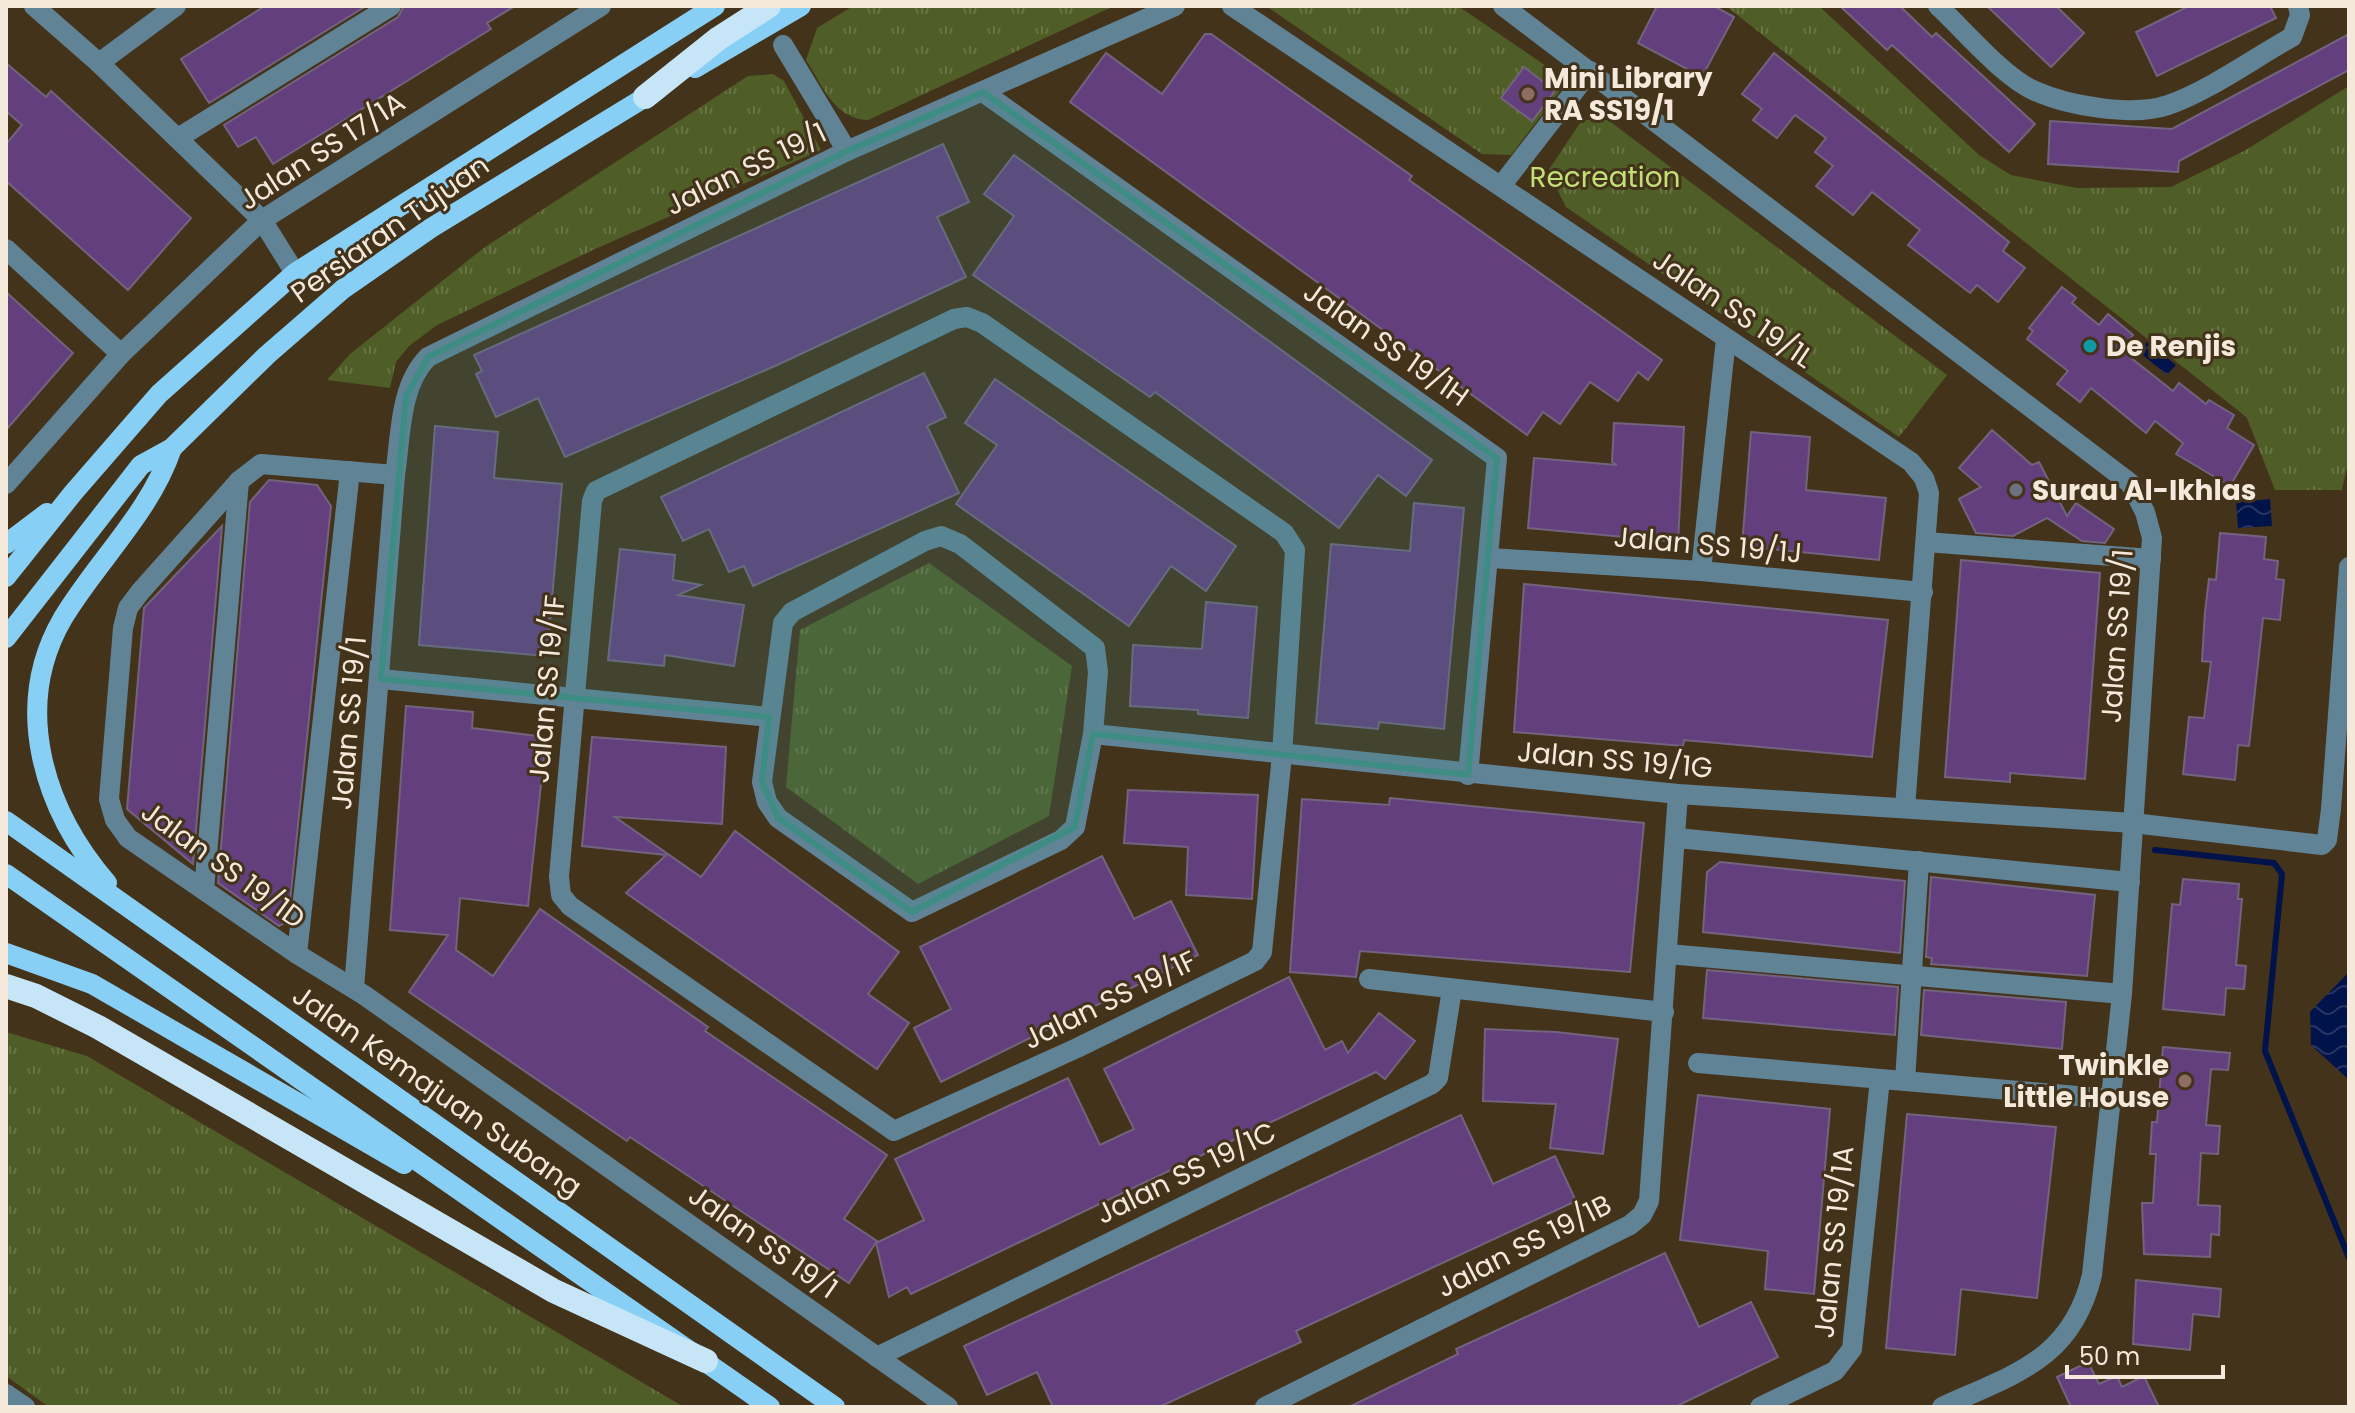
<svg xmlns="http://www.w3.org/2000/svg" width="2355" height="1413" font-family="Poppins,sans-serif">
  <style>
    .grass { fill: url(#grass-tufts) }
    .water { fill: url(#water-waves) }
    .lines { fill: none; stroke-linecap: round; stroke-linejoin: round }
    .stream { stroke: #01134b; stroke-width: 6 }
    .building { fill: #633f7d; stroke: #72637e; stroke-width: 2 }
    .minor { stroke: #618396; stroke-width: 20 }
    .major { stroke: #87cff5; stroke-width: 20 }
    .highway { stroke: #c6e6f8; stroke-width: 24 }
    .marked { fill: #3d8d84; fill-opacity: 0.2; stroke: #3d8d84; stroke-width: 6; stroke-linejoin: round }
    .education-dot { fill: #8d6e63; stroke: #44331b; stroke-width: 3 }
    .culture-dot { fill: #0f9aa8; stroke: #44331b; stroke-width: 3 }
    .worship-dot { fill: #6b7280; stroke: #44331b; stroke-width: 3 }
    .labels { text-anchor: middle; dominant-baseline: central; stroke-width: 6; stroke-linejoin: round; paint-order: stroke }
    .poi-label { font-size: 28px; font-weight: bold; fill: #f4e9db; stroke: #44331b; text-anchor: start }
    .street-label { font-size: 28px; fill: #f4e9db; stroke: #44331b }
    .park-label { font-size: 28px; fill: #c3e077; stroke: #44331b }
  </style>
  <defs>
    <pattern id="grass-tufts" width="24" height="20" patternUnits="userSpaceOnUse" patternTransform="scale(2)"><rect width="24" height="20" fill="#4f5d27"/><path d="M3 7l-1-3M5 7V3M7 7l1-3M15 17l-1-3M17 17v-4M19 17l1-3" fill="none" stroke="#697446"/></pattern>
    <pattern id="water-waves" width="16" height="10" patternUnits="userSpaceOnUse" patternTransform="scale(2)"><rect width="16" height="10" fill="#01134b"/><path d="M0 5q4-4 8 0t8 0" fill="none" stroke="#273564"/></pattern>
  </defs>
  <rect width="100%" height="100%" fill="#44331b"/>
  <g class="grass">
    <path d="M853,6H1114L868,120C834,119 823,86 806,60L817,28Z"/>
    <polygon points="1266,6 1458,6 1549,68 1562,88 1511,155 1482,154"/>
    <polygon points="1726,6 1819,6 1979,155 2011,175 2077,188 2171,187 2244,151 2349,86 2349,458 2342,490 2275,490 2247,418 2240,412"/>
    <polygon points="773,74 784,81 821,150 595,249 437,325 409,346 396,362 390,388 327,380 350,354 485,247 748,76"/>
    <polygon points="1582,120 1608,120 1947,375 1899,437 1566,207 1548,171"/>
    <polygon points="929,563 1072,666 1049,816 918,884 786,787 800,630"/>
    <polygon points="6,1032 87,1056 684,1407 49,1407 6,1376"/>
  </g>
  <g class="water">
    <polygon points="2147,342 2176,365 2167,375 2139,352"/>
    <polygon points="2270,499 2272,526 2238,528 2236,502"/>
    <polygon points="2349,972 2349,1080 2311,1045 2310,1012"/>
  </g>
  <g class="lines">
    <polyline class="stream" points="2155,850 2274,863 2282,874 2265,1051 2349,1258"/>
  </g>
  <g class="building">
    <polygon points="265,6 366,6 209,103 181,59"/>
    <polygon points="404,6 515,6 487,23 491,29 273,164 256,137 238,147 224,125 398,17"/>
    <polygon points="1657,6 1714,6 1734,17 1702,77 1638,43"/>
    <polygon points="1840,6 1900,6 1932,37 1936,33 2035,124 2009,152 1892,45 1887,50"/>
    <polygon points="1987,6 2056,6 2084,33 2051,67"/>
    <polygon points="2189,6 2270,6 2276,18 2157,76 2136,32"/>
    <polygon points="1205,34 1211,34 1412,176 1409,180 1662,360 1648,380 1638,372 1618,401 1590,382 1560,424 1543,412 1527,435 1070,102 1106,53 1162,94"/>
    <polygon points="2349,34 2349,70 2179,161 2178,172 2048,164 2050,121 2172,129"/>
    <polygon points="1774,53 2009,242 2003,251 2025,268 1998,302 1977,285 1970,293 1908,245 1920,230 1872,192 1853,215 1816,186 1833,166 1815,152 1826,138 1795,115 1777,138 1753,120 1762,109 1742,94"/>
    <polygon points="6,63 46,97 51,91 191,218 128,290 6,181 6,144 22,125 6,111"/>
    <polygon points="1524,67 1555,91 1532,121 1501,98"/>
    <polygon points="943,144 969,202 937,217 966,277 775,366 565,457 538,398 496,417 476,374 482,371 474,355"/>
    <polygon points="1014,155 1432,460 1406,496 1378,475 1339,528 1155,392 1150,397 973,275 1014,216 984,194"/>
    <polygon points="2062,287 2076,298 2072,303 2099,325 2108,314 2133,335 2121,350 2173,391 2179,383 2206,404 2209,400 2234,415 2227,428 2254,445 2230,486 2176,454 2183,443 2155,421 2146,433 2091,388 2080,402 2057,384 2068,371 2027,339 2033,331 2029,328"/>
    <polygon points="6,292 73,353 6,430"/>
    <polygon points="924,373 946,417 927,426 959,493 753,586 744,566 729,572 709,529 683,541 661,497"/>
    <polygon points="995,379 1236,546 1206,591 1171,566 1129,626 956,504 997,445 965,423"/>
    <polygon points="1614,423 1684,427 1678,542 1528,528 1534,458 1617,465 1612,462"/>
    <polygon points="435,426 498,432 494,478 562,484 547,656 419,645"/>
    <polygon points="1992,430 2032,465 2039,462 2067,516 2076,503 2114,529 2105,543 2082,541 2047,518 2013,536 1976,533 1959,499 1981,487 1959,468"/>
    <polygon points="1751,432 1810,437 1806,490 1886,498 1879,560 1742,546"/>
    <polygon points="269,480 317,485 331,506 288,921 279,926 218,883 250,502"/>
    <polygon points="1414,503 1464,508 1444,729 1379,722 1378,729 1316,723 1331,544 1410,551"/>
    <polygon points="222,526 193,864 127,809 144,608"/>
    <polygon points="2220,533 2266,537 2264,559 2278,561 2276,579 2284,580 2280,620 2263,618 2249,746 2238,745 2235,780 2183,774 2189,717 2204,718 2211,662 2202,661 2205,612 2209,579 2216,580"/>
    <polygon points="620,549 675,555 673,580 701,585 678,595 744,605 734,666 665,655 664,666 608,660"/>
    <polygon points="1961,560 2100,573 2085,779 2010,773 2010,782 1945,777"/>
    <polygon points="1524,584 1888,620 1872,757 1684,740 1683,746 1514,732"/>
    <polygon points="1206,602 1257,607 1248,718 1198,714 1198,710 1130,706 1133,645 1202,649"/>
    <polygon points="406,706 473,712 472,728 546,737 528,906 460,898 456,950 493,976 540,909 708,1027 705,1031 887,1155 844,1219 877,1241 849,1283 630,1137 627,1141 409,992 448,935 390,930"/>
    <polygon points="592,737 726,747 722,824 615,817 701,877 735,831 899,952 868,994 909,1023 877,1069 626,893 666,855 582,846"/>
    <polygon points="1128,790 1258,795 1252,899 1186,895 1188,847 1124,843"/>
    <polygon points="1390,798 1644,823 1630,972 1360,951 1356,977 1290,972 1302,799 1389,805"/>
    <polygon points="1102,856 1134,919 1171,901 1198,955 941,1082 914,1028 951,1009 920,947"/>
    <polygon points="1720,862 1905,881 1900,953 1703,932 1707,872"/>
    <polygon points="1931,877 2095,895 2087,976 1931,964 1932,958 1926,957"/>
    <polygon points="2183,879 2239,884 2238,899 2242,899 2236,965 2246,966 2244,989 2226,988 2224,1015 2163,1009 2172,904 2180,905"/>
    <polygon points="1707,970 1898,987 1895,1035 1703,1018"/>
    <polygon points="1289,977 1325,1050 1342,1041 1348,1053 1379,1013 1415,1041 1385,1079 1376,1072 911,1294 907,1287 889,1297 876,1243 924,1220 895,1159 1068,1078 1100,1145 1134,1129 1104,1069"/>
    <polygon points="1924,990 2066,1002 2062,1049 1921,1035"/>
    <polygon points="1485,1029 1556,1032 1618,1039 1603,1154 1550,1148 1556,1104 1483,1101"/>
    <polygon points="2163,1047 2230,1053 2228,1070 2211,1069 2206,1125 2220,1126 2218,1154 2201,1153 2198,1205 2220,1206 2219,1235 2211,1234 2210,1257 2144,1254 2142,1203 2153,1203 2156,1154 2150,1154 2152,1122 2157,1122"/>
    <polygon points="1698,1095 1830,1109 1814,1294 1765,1289 1768,1251 1680,1240"/>
    <polygon points="1907,1114 2056,1127 2037,1298 1961,1289 1955,1355 1886,1348"/>
    <polygon points="1461,1115 1493,1184 1555,1156 1576,1201 1296,1331 1301,1342 1159,1407 1053,1407 1037,1372 987,1395 964,1346"/>
    <polygon points="1665,1253 1699,1327 1751,1302 1778,1357 1675,1407 1349,1407 1458,1354 1456,1349"/>
    <polygon points="2136,1280 2221,1289 2219,1317 2193,1314 2190,1350 2133,1344"/>
    <polygon points="2088,1362 2099,1384 2117,1376 2122,1387 2144,1376 2159,1407 2071,1407 2057,1377"/>
  </g>
  <g class="lines">
    <g class="minor">
      <polyline points="34,6 99,63 262,220 295,273"/>
      <polyline points="1232,6 1911,462 1924,478 1929,493 1905,808"/>
      <path d="M1503,6L2130,483L2145,512L2152,538L2122,994L2092,1275C2072,1360 2014,1374 1942,1407"/>
      <path d="M1938,6C1965,31 2003,77 2035,91C2068,106 2134,117 2168,105C2209,91 2254,58 2292,37L2300,15L2298,6"/>
      <polyline points="783,45 847,151"/>
      <polyline points="99,63 176,6"/>
      <polyline points="983,92 1497,458 1468,775"/>
      <polyline points="178,138 391,6"/>
      <polyline points="1501,186 1590,71"/>
      <polyline points="6,249 121,354"/>
      <polygon points="967,317 982,323 1284,533 1295,550 1282,755 1262,952 1255,961 1077,1048 894,1131 570,906 561,895 559,877 592,501 596,491 954,319"/>
      <polyline points="395,475 261,464 239,481 140,592 128,608 123,628 109,799 115,820 128,838 297,954 364,995 948,1407"/>
      <polyline points="6,484 121,354 262,220 601,6"/>
      <polygon points="941,536 960,544 1095,648 1098,672 1093,734 1075,827 1061,840 912,912 778,818 767,802 762,782 783,623 792,612 925,541"/>
      <polyline points="1926,542 2151,559"/>
      <polyline points="1490,558 1701,571 1923,592"/>
      <polyline points="1701,571 1726,339"/>
      <polyline points="381,679 769,717"/>
      <polyline points="1093,734 1678,794 2133,823 2322,845 2327,840 2331,809 2349,567"/>
      <polyline points="1677,838 2130,882"/>
      <polyline points="204,890 239,481"/>
      <polyline points="297,954 350,471"/>
      <polyline points="1668,954 2122,994"/>
      <polyline points="1369,979 1664,1012"/>
      <path d="M354,988L395,475C401,437 399,386 428,357L847,151L1175,6"/>
      <polyline points="1698,1063 2111,1099"/>
      <polyline points="1905,1081 1919,861"/>
      <polyline points="877,1357 1432,1084 1438,1078 1452,989"/>
      <polyline points="6,1394 25,1407"/>
      <polyline points="1265,1407 1630,1225 1642,1215 1649,1201 1678,794"/>
      <polyline points="1760,1407 1835,1371 1852,1349 1880,1079"/>
    </g>
    <g class="major">
      <polyline points="695,68 801,6"/>
      <polyline points="6,544 47,513"/>
      <polyline points="6,577 73,493 159,394 295,273 715,6"/>
      <polyline points="6,638 141,465 172,448 267,355 343,289 431,228 657,90"/>
      <polyline points="6,821 835,1407"/>
      <polyline points="6,874 770,1407"/>
      <path d="M107,883C44,810 11,707 63,618C98,560 150,513 172,448"/>
      <polyline points="6,953 92,984 404,1164"/>
    </g>
    <g class="highway">
      <polyline points="645,97 719,38 769,6"/>
      <polyline points="6,986 36,996 98,1027 554,1291 706,1361"/>
    </g>
  </g>
  <path class="marked" d="M983,92L1497,458L1468,775L1093,734L1075,827L912,912L778,818L762,782L769,717L381,679L406,396L428,357L847,151Z"/>
  <g class="education-dot">
    <circle cx="1528" cy="94" r="8"/>
    <circle cx="2185" cy="1081" r="8"/>
  </g>
  <circle class="culture-dot" cx="2090" cy="346" r="8"/>
  <circle class="worship-dot" cx="2016" cy="490" r="8"/>
  <g class="labels">
    <g class="poi-label">
      <text x="1544" y="78">Mini Library<tspan x="1544" dy="32">RA SS19/1</tspan></text>
      <text x="2106" y="346">De Renjis</text>
      <text x="2032" y="490">Surau Al-Ikhlas</text>
      <text x="2169" y="1065" text-anchor="end">Twinkle<tspan x="2169" dy="32">Little House</tspan></text>
    </g>
    <g class="street-label">
      <text transform="translate(322 151) rotate(-33)">Jalan SS 17/1A</text>
      <text transform="translate(746 169) rotate(-26)">Jalan SS 19/1</text>
      <text transform="translate(390 229) rotate(-35)">Persiaran Tujuan</text>
      <text transform="translate(1733 309) rotate(34)">Jalan SS 19/1L</text>
      <text transform="translate(1386 344) rotate(35)">Jalan SS 19/1H</text>
      <text transform="translate(1708 545) rotate(5)">Jalan SS 19/1J</text>
      <text transform="translate(2117 636) rotate(-86)">Jalan SS 19/1</text>
      <text transform="translate(547 689) rotate(-85)">Jalan SS 19/1F</text>
      <text transform="translate(349 723) rotate(-85)">Jalan SS 19/1</text>
      <text transform="translate(1615 760) rotate(5)">Jalan SS 19/1G</text>
      <text transform="translate(223 865) rotate(36)">Jalan SS 19/1D</text>
      <text transform="translate(1110 1000) rotate(-26)">Jalan SS 19/1F</text>
      <text transform="translate(437 1091) rotate(35)">Jalan Kemajuan Subang</text>
      <text transform="translate(1186 1173) rotate(-26)">Jalan SS 19/1C</text>
      <text transform="translate(763 1242) rotate(35)">Jalan SS 19/1</text>
      <text transform="translate(1834 1242) rotate(-84)">Jalan SS 19/1A</text>
      <text transform="translate(1524 1246) rotate(-27)">Jalan SS 19/1B</text>
    </g>
    <g class="park-label">
      <text x="1605" y="177">Recreation</text>
    </g>
  </g>
  <rect width="2355" height="1413" fill="none" stroke="#f4e9db" stroke-width="16"/>
  <path d="M2067 1365v12h156v-12" fill="none" stroke="#f4e9db" stroke-width="4"/>
  <text x="2079" y="1365" font-size="24" fill="#f4e9db" stroke="#44331b" stroke-width="6" paint-order="stroke">50 m</text>
</svg>
